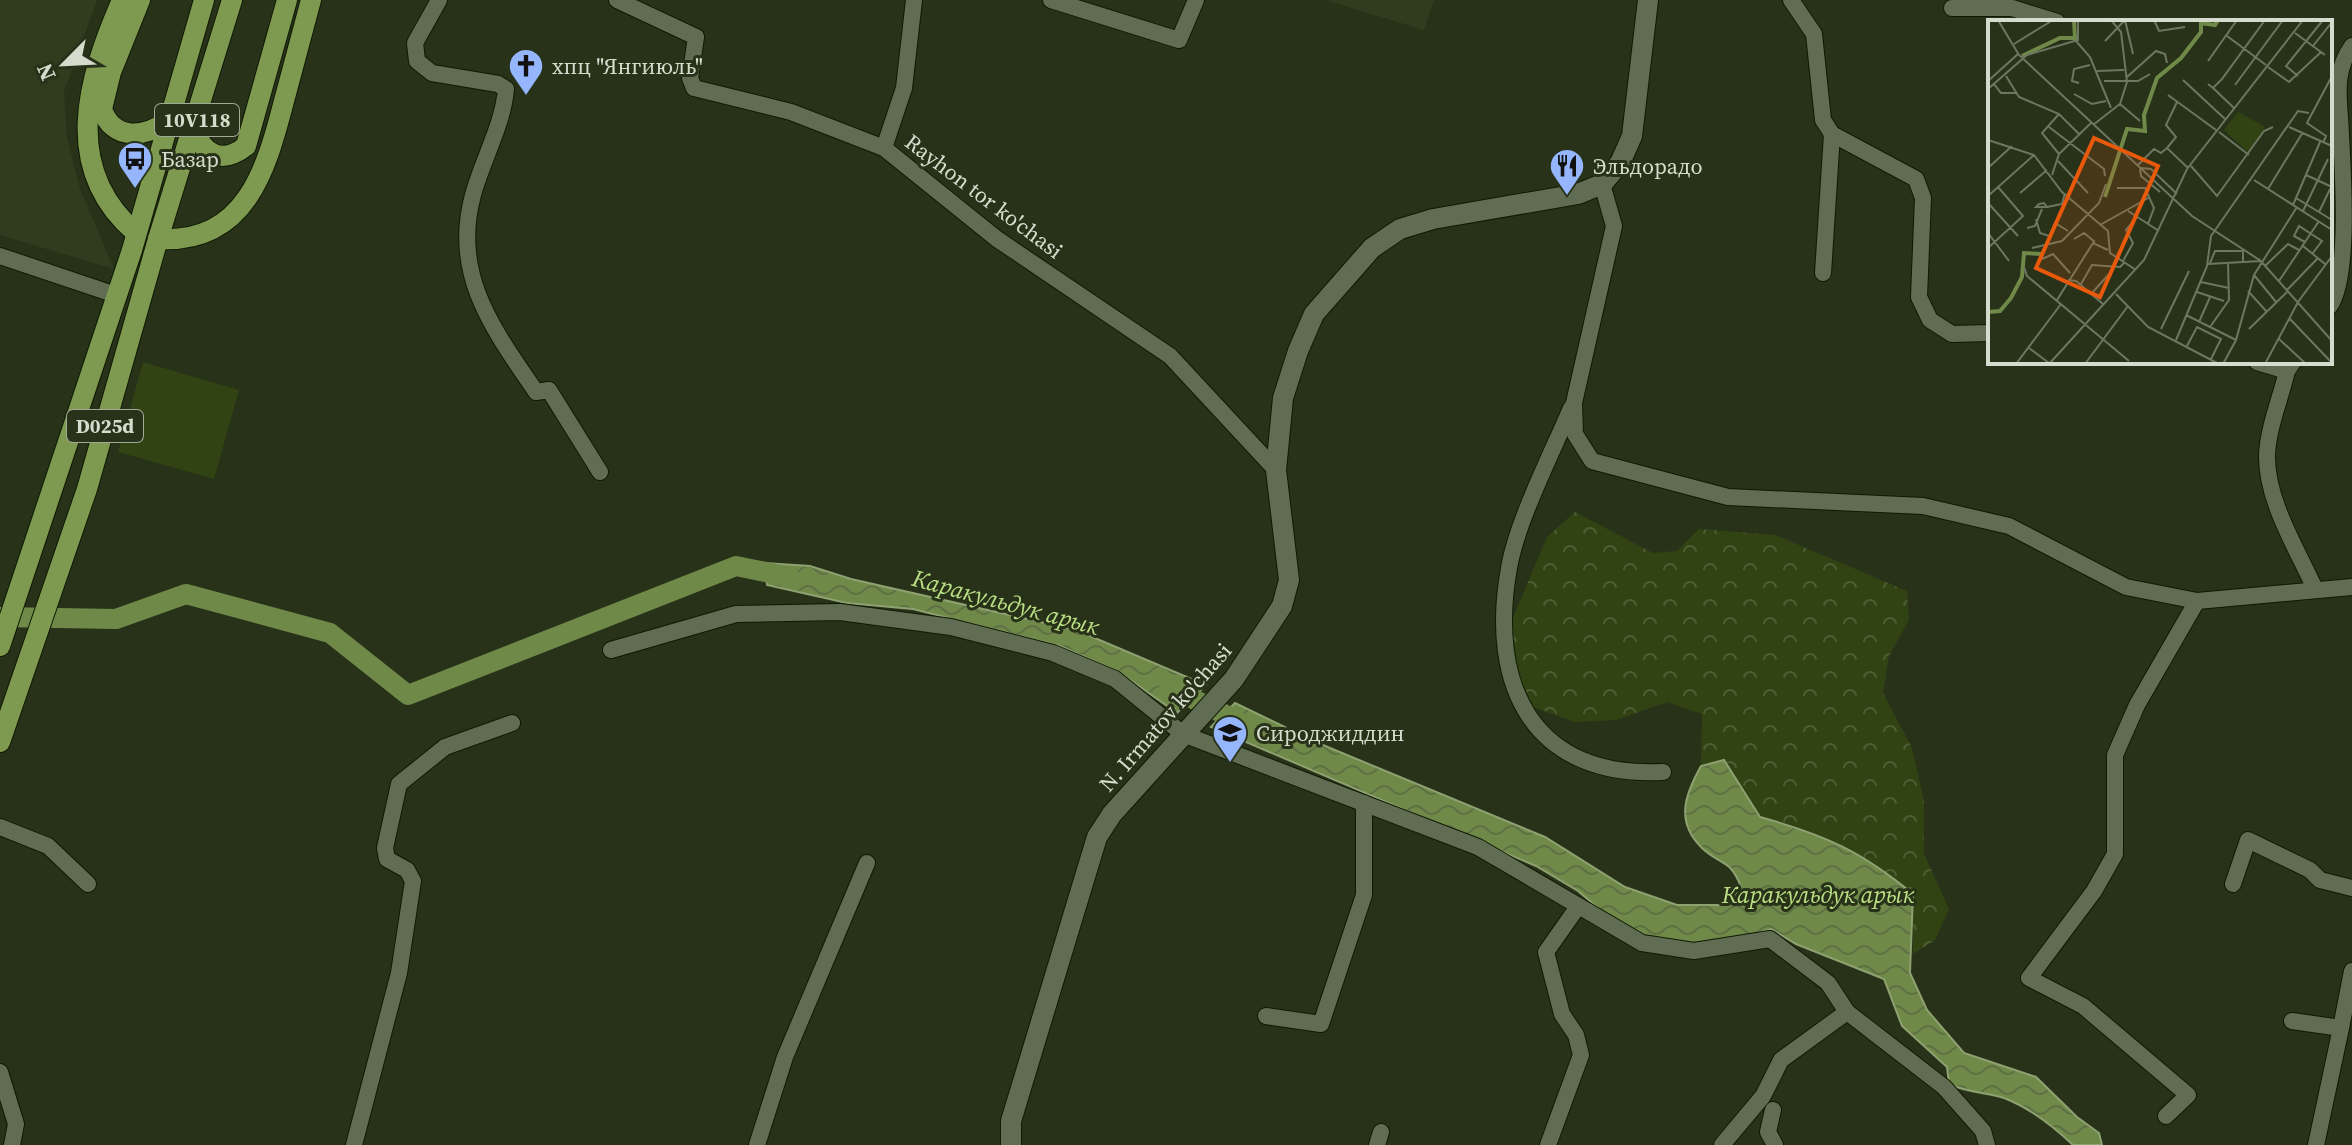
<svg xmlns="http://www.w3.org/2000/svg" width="2352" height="1145" font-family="'Source Serif 4',serif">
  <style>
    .built { fill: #303c1d }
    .forest { fill: url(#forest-crowns) }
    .pitch { fill: #314313 }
    .water { fill: url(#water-waves); stroke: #8ea271; stroke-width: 2 }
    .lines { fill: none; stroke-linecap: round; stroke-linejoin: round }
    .canal { stroke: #6f8949; stroke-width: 20 }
    .minor-casing { stroke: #101903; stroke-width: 18 }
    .tertiary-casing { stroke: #101903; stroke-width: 22 }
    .primary-casing { stroke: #101903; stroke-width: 22 }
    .minor { stroke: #616d52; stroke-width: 16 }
    .tertiary { stroke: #616d52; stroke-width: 20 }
    .primary { stroke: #7d9a50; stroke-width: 20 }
    .labels { text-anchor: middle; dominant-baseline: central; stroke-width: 6; stroke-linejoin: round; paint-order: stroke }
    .shield { fill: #283219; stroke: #a1a997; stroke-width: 2 }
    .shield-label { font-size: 20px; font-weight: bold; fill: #d5dccd }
    .poi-label { font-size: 22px; fill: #d5dccd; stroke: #283219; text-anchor: start }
    .street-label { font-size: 22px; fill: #d5dccd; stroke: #283219 }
    .water-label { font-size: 24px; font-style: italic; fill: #b9de83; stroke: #283219 }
    .inset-river { fill: none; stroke: #6f8949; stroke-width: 4 }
    .inset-road { fill: none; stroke: #6d7661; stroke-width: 2 }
    .view { fill: #e8590c; fill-opacity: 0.15; stroke: #e8590c; stroke-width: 4 }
    .inset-edge { fill: none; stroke: #d5dccd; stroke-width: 4 }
  </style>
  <defs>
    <pattern id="forest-crowns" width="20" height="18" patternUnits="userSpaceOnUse" patternTransform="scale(2)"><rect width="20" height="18" fill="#314313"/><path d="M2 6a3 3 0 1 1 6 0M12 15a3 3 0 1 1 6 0" fill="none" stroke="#4e5e34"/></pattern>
    <pattern id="water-waves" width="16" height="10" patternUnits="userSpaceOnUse" patternTransform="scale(2)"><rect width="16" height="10" fill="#6f8949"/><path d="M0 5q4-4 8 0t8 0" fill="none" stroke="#5f7045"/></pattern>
  </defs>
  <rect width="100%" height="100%" fill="#283219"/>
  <g class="built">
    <polygon points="0,0 97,0 64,92 67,138 80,189 114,269 0,235"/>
    <polygon points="1325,0 1434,0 1424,30"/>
  </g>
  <path class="forest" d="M1575,512L1653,553L1677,551L1699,529L1775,535L1907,591L1909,620L1889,656L1883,693L1912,748L1924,801V854L1949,909L1935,940L1913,954V894C1869,854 1818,830 1760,817L1724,760L1701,766L1702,714L1667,702L1616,720L1575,722L1533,707L1517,678L1512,656L1513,618L1547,537Z"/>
  <polygon class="pitch" points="143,362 239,390 214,479 118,452"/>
  <g class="water">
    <polygon points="764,563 810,566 851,579 1076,630 1206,685 1177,713 1119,672 1060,646 913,609 847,603 767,585"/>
    <path d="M1235,703L1318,743L1545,837L1625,887L1677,905H1723L1741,887C1730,858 1721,866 1702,848C1674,821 1686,793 1701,766L1724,760L1760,817C1825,835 1861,851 1913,894L1910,973L1927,1010L1964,1053L2036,1077L2077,1117L2099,1133L2102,1145H2073C2053,1126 2030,1108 2004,1098C1986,1092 1968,1093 1949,1084L1947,1067L1902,1026L1884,979L1796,944L1771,929L1733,940L1681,948L1628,933L1578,891L1536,866L1211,727Z"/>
  </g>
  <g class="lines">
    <g class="canal">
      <polyline points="0,617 116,619 186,594 330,633 408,695 736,566 790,577"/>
      <polyline points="1169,687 1248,726"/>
    </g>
    <defs>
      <g id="minor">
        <path d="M439,0L415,43L417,61L432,73L498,84L506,89C503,125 482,161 473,195C451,275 494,330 536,392L549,390L600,472"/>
        <polyline points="617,0 696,37 690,78 694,88 791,112 884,148 997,239 1170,356 1276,470"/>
        <polyline points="1051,0 1179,40 1196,0"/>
        <polyline points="1791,0 1814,34 1823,120 1832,134 1916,179 1923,198 1919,297 1930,320 1952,334 1990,333"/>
        <polyline points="1952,8 2012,8 2057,22"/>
        <polyline points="884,148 904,88 914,0"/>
        <polyline points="1602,184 1614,226 1574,403 1575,434 1592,461 1728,497 1923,506 2009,526 2126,587 2197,601 2352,587"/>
        <polyline points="0,256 116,295"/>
        <polyline points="1823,273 1832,134"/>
        <path d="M2330,306C2350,275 2343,175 2341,135C2340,103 2332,73 2352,46"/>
        <polyline points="2257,362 2287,371"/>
        <path d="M2293,362L2287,371C2281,397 2268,428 2267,455C2266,500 2297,549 2315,589"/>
        <path d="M1571,408C1552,453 1517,521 1509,568C1488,685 1532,778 1663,772"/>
        <polyline points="611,650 736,614 840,612 951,627 1053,653 1115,679 1183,734 1478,847 1642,943 1694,951 1770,939 1828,983 1847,1012 1944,1087 1983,1131 1987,1145"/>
        <polyline points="0,827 48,846 88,884"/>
        <polyline points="2233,884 2248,840 2310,870 2320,880 2352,888"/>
        <polyline points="1266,1016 1321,1024 1364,895 1364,803"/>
        <polyline points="2292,1021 2341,1028 2316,1145"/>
        <polyline points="2341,1028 2352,971"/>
        <polyline points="0,1072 16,1124 12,1145"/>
        <polyline points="1773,1110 1768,1132 1775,1145"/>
        <polyline points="2166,1116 2188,1095 2083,1006 2029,978 2094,891 2115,854 2115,755 2137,705 2197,601"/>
        <polyline points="354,1145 399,973 413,881 407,870 387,859 385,848 399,784 445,747 512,723"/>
        <polyline points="757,1145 785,1057 867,863"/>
        <polyline points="1377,1145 1381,1132"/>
        <polyline points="1548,1145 1581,1055 1576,1035 1562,1014 1546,952 1577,908"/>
        <polyline points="1722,1145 1763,1096 1781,1060 1847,1012"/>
      </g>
      <polyline id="tertiary" points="1011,1145 1011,1121 1097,837 1112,814 1234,679 1282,606 1289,580 1276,470 1283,398 1298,351 1314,314 1372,248 1400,229 1433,219 1578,194 1602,184 1620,163 1632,136 1648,0"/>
      <g id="primary">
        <path d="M122,0C88,78 60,168 136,233"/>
        <path d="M140,0L111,72L102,109C113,142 145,137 168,121"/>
        <path d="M194,127C202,155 222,165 246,146L287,0"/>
        <path d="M158,239C246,244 266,170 284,101C293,67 302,34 311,0"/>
        <polyline points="0,646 132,250 204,0"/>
        <polyline points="0,742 87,489 158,239 232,0"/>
      </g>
    </defs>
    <use href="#minor" class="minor-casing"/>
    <use href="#tertiary" class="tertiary-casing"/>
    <use href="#primary" class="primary-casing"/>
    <use href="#minor" class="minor"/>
    <use href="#tertiary" class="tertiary"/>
    <use href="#primary" class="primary"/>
  </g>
  <defs>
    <symbol id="church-pin" viewBox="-11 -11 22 30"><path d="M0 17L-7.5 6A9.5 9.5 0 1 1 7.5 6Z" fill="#95b6fd" stroke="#283219"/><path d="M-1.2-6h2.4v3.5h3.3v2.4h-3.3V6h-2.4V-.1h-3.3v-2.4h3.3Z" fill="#111"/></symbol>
    <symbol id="bus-pin" viewBox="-11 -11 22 30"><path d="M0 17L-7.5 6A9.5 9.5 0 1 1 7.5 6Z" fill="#95b6fd" stroke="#283219"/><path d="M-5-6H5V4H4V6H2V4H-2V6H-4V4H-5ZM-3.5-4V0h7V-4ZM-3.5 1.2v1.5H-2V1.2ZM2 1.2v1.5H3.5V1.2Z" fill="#111"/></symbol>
    <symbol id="restaurant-pin" viewBox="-11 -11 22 30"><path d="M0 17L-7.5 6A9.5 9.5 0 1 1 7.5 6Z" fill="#95b6fd" stroke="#283219"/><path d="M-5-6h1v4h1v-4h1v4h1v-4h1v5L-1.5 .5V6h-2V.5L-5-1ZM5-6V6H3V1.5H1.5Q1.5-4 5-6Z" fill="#111"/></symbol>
    <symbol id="school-pin" viewBox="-11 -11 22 30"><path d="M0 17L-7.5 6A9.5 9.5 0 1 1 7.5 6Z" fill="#95b6fd" stroke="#283219"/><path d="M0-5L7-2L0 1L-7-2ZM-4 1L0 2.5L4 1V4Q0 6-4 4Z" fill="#111"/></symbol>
  </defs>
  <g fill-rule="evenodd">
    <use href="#church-pin" x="506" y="46" width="40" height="54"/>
    <use href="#bus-pin" x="115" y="139" width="40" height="54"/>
    <use href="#restaurant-pin" x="1547" y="146" width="40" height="54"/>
    <use href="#school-pin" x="1210" y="713" width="40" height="54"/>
  </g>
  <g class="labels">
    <g class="shield">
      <rect x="155" y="104" width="84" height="32" rx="6"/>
      <rect x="67" y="410" width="76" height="32" rx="6"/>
    </g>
    <g class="shield-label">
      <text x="197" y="120">10V118</text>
      <text x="105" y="426">D025d</text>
    </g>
    <g class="poi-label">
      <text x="552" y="66">хпц "Янгиюль"</text>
      <text x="161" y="159">Базар</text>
      <text x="1593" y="166">Эльдорадо</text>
      <text x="1256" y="733">Сироджиддин</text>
    </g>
    <g class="street-label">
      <text transform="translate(984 196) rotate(37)">Rayhon tor ko'chasi</text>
      <text transform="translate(1165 717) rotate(-49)">N. Irmatov ko'chasi</text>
    </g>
    <g class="water-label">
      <text transform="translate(1006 602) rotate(15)">Каракульдук арык</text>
      <text x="1818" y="894">Каракульдук арык</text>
    </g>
  </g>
  <g transform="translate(1988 20)">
    <rect width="344" height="344" fill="#283219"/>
    <path d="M250,92L277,107L261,133L236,110Z" fill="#314313"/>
    <path class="inset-river" d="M34,36L72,18H87L86,0M117,177L139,109L157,111L156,95L169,58L193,38L213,12V3L227,5L230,0M0,292L12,291L23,278L34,257L36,233L53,234"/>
    <path class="inset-road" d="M10,0L31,35M137,0L145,34M166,0L171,11L197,7M307,13L337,35M239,16L278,45M88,21L102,37L123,88M117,21L137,0M26,24L65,0M325,26L344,2M30,34L204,196L273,241M220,41L249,0M280,47L301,62L333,32M109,51L136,50M18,56L31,77L71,94L91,114M310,56L298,46L335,0M139,57L168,31L177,34L179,43M195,60L237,99M0,61L30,34M116,61H150L162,54M91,63L84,61L86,49L102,45M6,64L13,73H28M220,64L225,68L234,59L277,0M247,65L295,0M225,68L246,88M0,69L39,35L90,20V0M86,74L104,84L118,81M180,75L228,110M132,84L152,101M71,94L54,113L71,134M105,105L132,84L139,62L133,12L123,0M61,107L116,149L117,156M301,107L344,126M231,112L261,135M0,120L46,135L74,172L120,211L122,233L148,250M335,123L338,116L319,103L344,56M179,128L188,117L178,105L189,82M70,141L100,173M150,145L166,129L173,133L179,128L200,148M203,146L229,176L276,111L285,107M0,148L24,126M153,148L163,149L189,174M152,149L153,156L172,172M64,155L71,134L103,103M318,155L344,167M266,160L344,210M129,168H157L166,188L160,204M280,169L315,112M32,173L59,150M0,176L46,135M308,178L344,200M0,183L30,216M56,183L59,187H48L51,184ZM305,185L332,122M59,187L74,184L77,173M140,191L171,211M315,191L340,139M331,192L344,165M48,199L52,213L64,217M112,205L162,177M39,208L47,206L54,189M0,213L21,241M63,213L67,203L80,211M86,219L96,213L107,222M317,222L306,216L311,206L334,221L324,234M315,226L337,244M0,228L35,196L10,167M44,228L74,221L111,183L118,164M54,239L65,234L82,253M271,239L344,321M135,241L145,223L138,210L149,197M222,243L227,231H255V241M220,244L273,241M219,246L223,216L310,91L321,93M277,246L300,224L311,230M36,247L39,256L141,341M266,255L288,282M80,260L88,261L115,284M291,261L331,201M213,262L241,268M93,264L104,245L132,247L137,242M299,270L330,238M260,271L279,292M209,272L236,281M104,273L121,254M128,274L160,307L231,344M69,280L105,223L120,230M198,295L248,320M302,299L344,343M211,302L222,277M222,307L241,280L240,242M173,309L201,251M261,309L299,272M291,319L318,344M188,320L219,246M199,326L209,307L233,319L223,339M41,328L61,343M28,344L73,284M61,344L156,240L199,149L315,0M97,344L140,286M235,344L248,320L266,255L309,187M277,344L310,282L344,236"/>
    <path class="view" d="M106,118L170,146L112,277L48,248Z"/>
    <rect width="344" height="344" class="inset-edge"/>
  </g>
  <g transform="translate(64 64) rotate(246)" stroke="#283219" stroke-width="6" paint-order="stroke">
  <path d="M0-6L14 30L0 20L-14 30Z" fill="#d5dccd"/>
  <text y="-12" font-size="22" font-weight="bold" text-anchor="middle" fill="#d5dccd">N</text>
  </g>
</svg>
